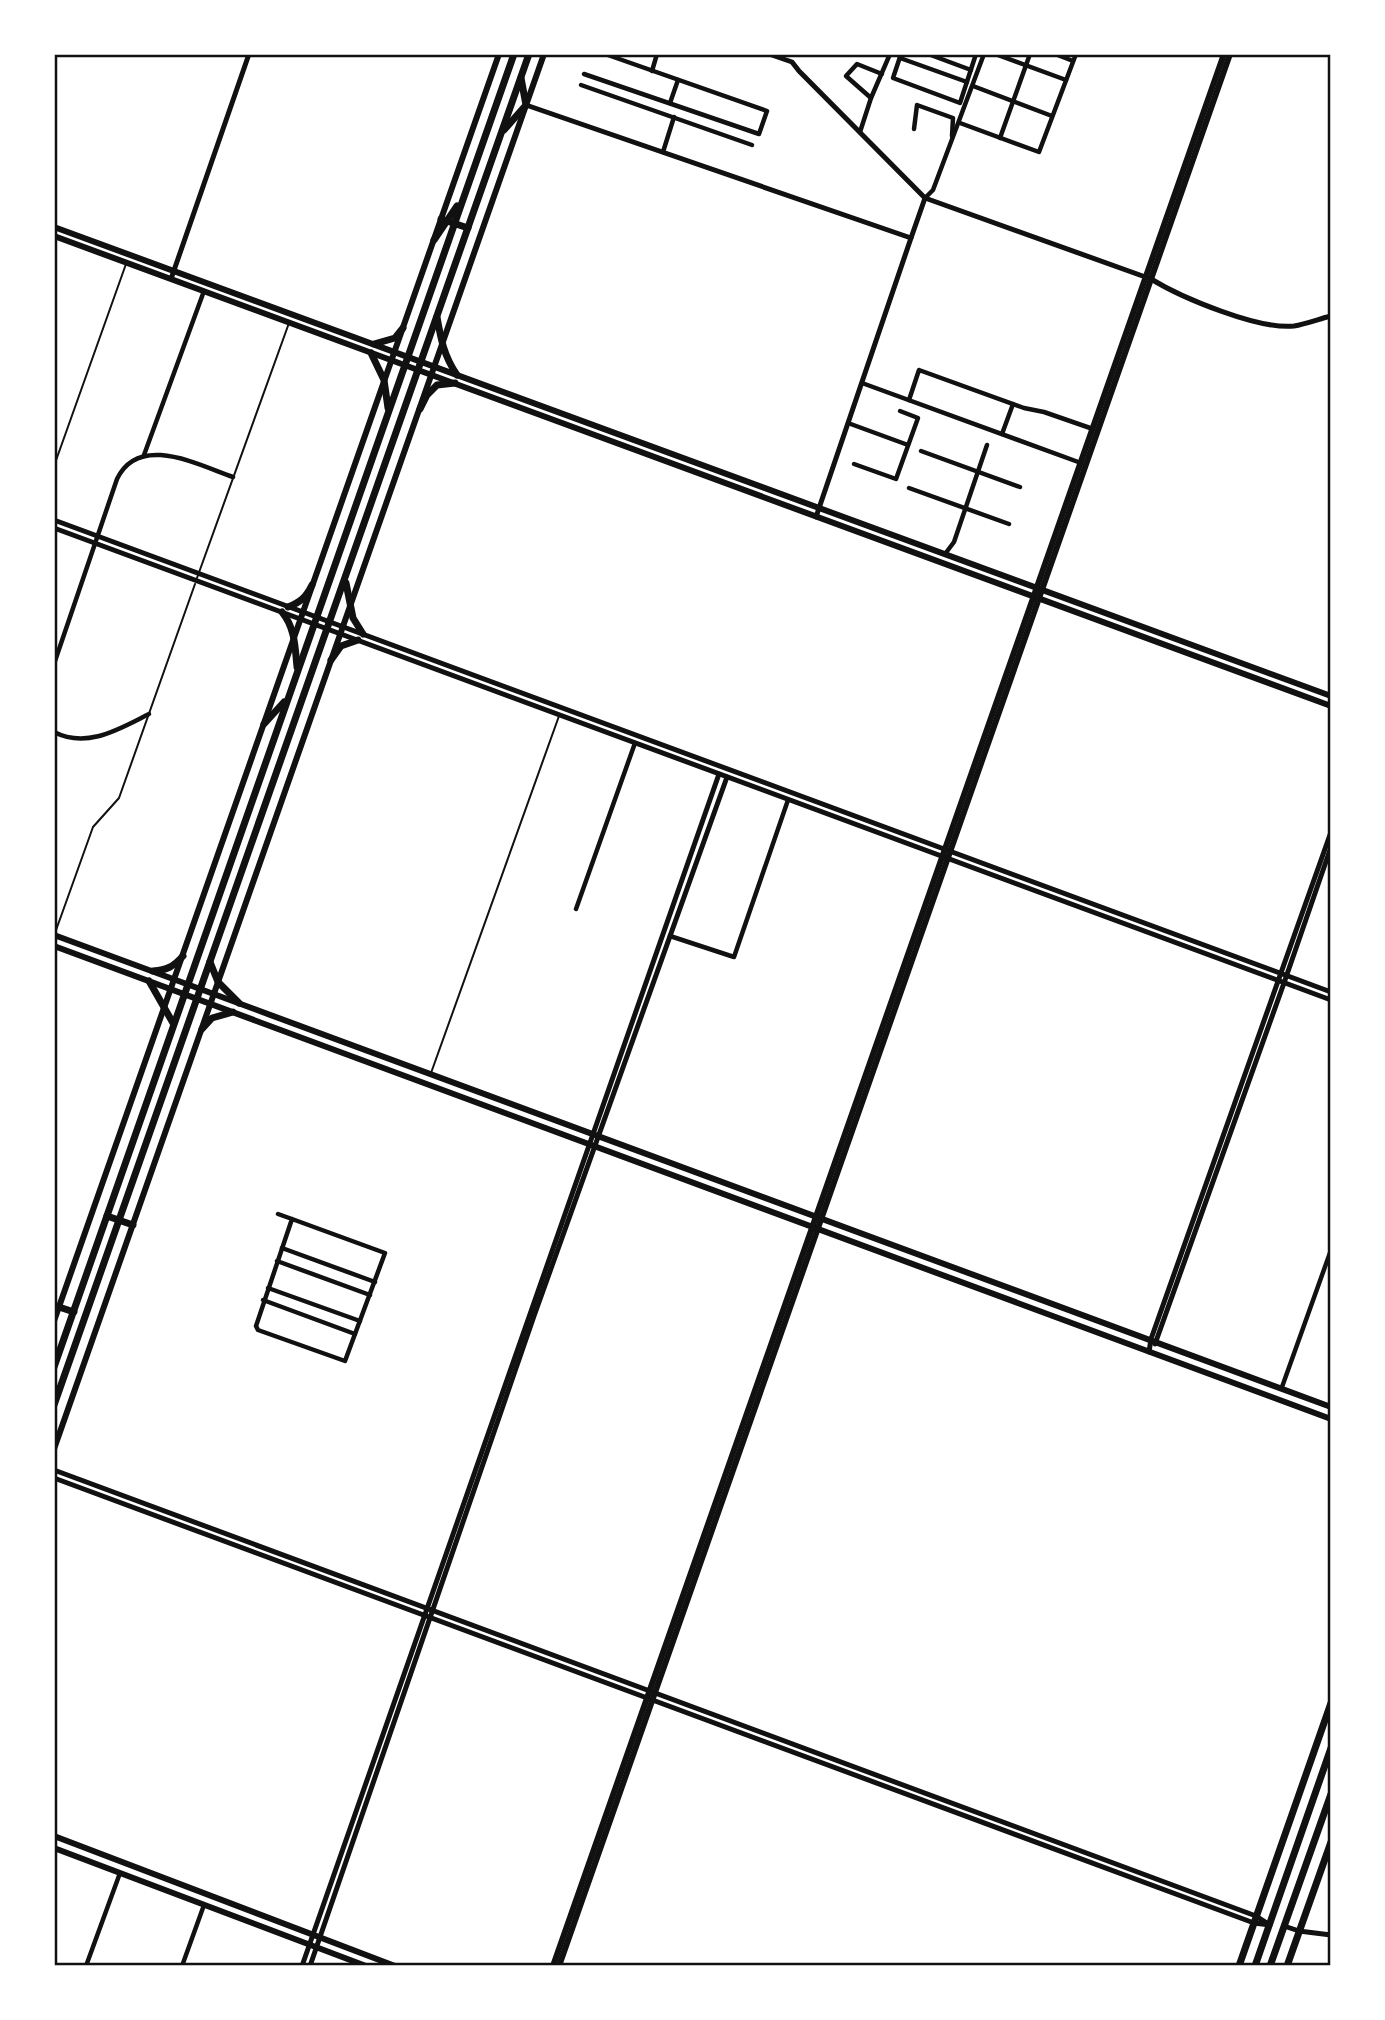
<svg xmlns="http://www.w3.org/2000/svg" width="1385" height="2020" font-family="'PT Sans',sans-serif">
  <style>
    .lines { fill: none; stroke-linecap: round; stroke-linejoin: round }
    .service { stroke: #111; stroke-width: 2 }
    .minor { stroke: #111; stroke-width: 4.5 }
    .tertiary { stroke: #111; stroke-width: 5 }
    .secondary { stroke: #111; stroke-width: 6 }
    .primary { stroke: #111; stroke-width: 7 }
    .trunk { stroke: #111; stroke-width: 7 }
    .neatline { fill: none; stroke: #111; stroke-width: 2.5 }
  </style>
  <rect width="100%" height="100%" fill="#fff"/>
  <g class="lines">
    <g class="service">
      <polyline points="54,466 126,264"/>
      <polyline points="197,578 289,323"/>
      <polyline points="55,933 93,827 119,798 195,584"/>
      <polyline points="431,1073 559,716"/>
    </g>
    <g class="minor">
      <polyline points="901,54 893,78 960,103 976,54"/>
      <polyline points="928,54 971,70"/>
      <polyline points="995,54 1066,80"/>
      <polyline points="1055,54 1073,61"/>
      <polyline points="900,58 967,82"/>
      <polyline points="652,71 657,54"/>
      <polyline points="584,74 759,134 767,111 605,54"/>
      <polyline points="581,85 752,145"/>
      <polyline points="973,86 1052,116"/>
      <polyline points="871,98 846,76 857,64 882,74"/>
      <polyline points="670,103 678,80"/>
      <polyline points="960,123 1039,152 1076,54"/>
      <polyline points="914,129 917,105 953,118 952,136"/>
      <polyline points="860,132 871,98 890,54"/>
      <polyline points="1000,138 1030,54"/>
      <polyline points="663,152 674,117"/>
      <polyline points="925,198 933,190 984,54"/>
      <polyline points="862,383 1081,463"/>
      <polyline points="909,400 919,370 1024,408 1044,412 1093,429"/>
      <polyline points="848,423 908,445"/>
      <polyline points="1002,434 1013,404"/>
      <polyline points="921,451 1020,487"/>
      <polyline points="144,455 204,291"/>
      <polyline points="854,464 896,479 918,418 900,411"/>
      <polyline points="909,488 1009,524"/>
      <polyline points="945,554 954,542 987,445"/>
      <path d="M54,664L117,479C139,433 198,465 233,477"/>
      <path d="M54,732C87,749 119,729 149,714"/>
      <polyline points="576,909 635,743"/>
      <polyline points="670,936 734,957 788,800"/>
      <polyline points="278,1214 292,1219 385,1253 345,1361 258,1330 256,1326 292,1219"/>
      <polyline points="282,1248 375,1282"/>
      <polyline points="277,1261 370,1295"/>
      <polyline points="268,1288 360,1321"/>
      <polyline points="263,1300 355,1334"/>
      <polyline points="1282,1387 1331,1250"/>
      <polyline points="86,1966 120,1873"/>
      <polyline points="182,1966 204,1905"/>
    </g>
    <g class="tertiary">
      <path d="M769,54L792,62L799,71L925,198L1151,279C1182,298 1259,330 1294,326C1306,324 1319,319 1331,316"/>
      <polyline points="526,105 911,238 816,517"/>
      <polyline points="911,238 925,198"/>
      <polyline points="171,279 249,54"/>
      <polyline points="54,520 1331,992"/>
      <polyline points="54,528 1331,1000"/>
      <polyline points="1155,1344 1284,983 1331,847"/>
      <polyline points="1149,1352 1151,1339 1331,832"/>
      <polyline points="54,1470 1256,1916 1270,1925 1254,1923 54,1478"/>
      <polyline points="1284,1926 1299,1931 1331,1935"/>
      <polyline points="302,1966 719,774"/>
      <polyline points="310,1966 534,1316 727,777"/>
    </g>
    <g class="secondary">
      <polyline points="54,227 1331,696"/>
      <polyline points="54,236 1331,706"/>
      <polyline points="54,935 1331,1407"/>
      <polyline points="54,946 1331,1419"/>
      <polyline points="54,1321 499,54"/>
      <polyline points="54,1449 544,54"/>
      <polyline points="54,1836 395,1966"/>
      <polyline points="54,1848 366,1966"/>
      <polyline points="553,1966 1224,54"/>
      <polyline points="559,1966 1230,54"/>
    </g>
    <g class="primary">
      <polyline points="504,130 526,105 521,78"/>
      <polyline points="441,219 468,228"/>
      <polyline points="434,240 457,206"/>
      <path d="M437,317C441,340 444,356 457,375"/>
      <polyline points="374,344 395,338 403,328"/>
      <polyline points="371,353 384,380 388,408"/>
      <polyline points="420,409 427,395 437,385 455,383"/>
      <polyline points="346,583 353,618 363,634"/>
      <path d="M288,607C301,602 306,597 312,585"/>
      <path d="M282,612C295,628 295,646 297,667"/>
      <polyline points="331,660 341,646 358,640"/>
      <polyline points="264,724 284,702"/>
      <polyline points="210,962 218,982 239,1003"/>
      <path d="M153,971C167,970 173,967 183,956"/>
      <polyline points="149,981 173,1023"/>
      <polyline points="202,1029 212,1018 233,1012"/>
      <polyline points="107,1216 133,1225"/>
      <polyline points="59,1307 74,1312"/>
      <polyline points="54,1367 514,54"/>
      <polyline points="54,1405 529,54"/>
      <polyline points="1239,1966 1331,1703"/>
      <polyline points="1287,1966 1331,1842"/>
    </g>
    <g class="trunk">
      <polyline points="1255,1966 1331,1748"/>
      <polyline points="1270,1966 1331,1794"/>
    </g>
  </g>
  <rect width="1385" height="2020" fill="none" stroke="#ffffff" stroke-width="112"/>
  <rect x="56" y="56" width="1273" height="1908" class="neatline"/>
</svg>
